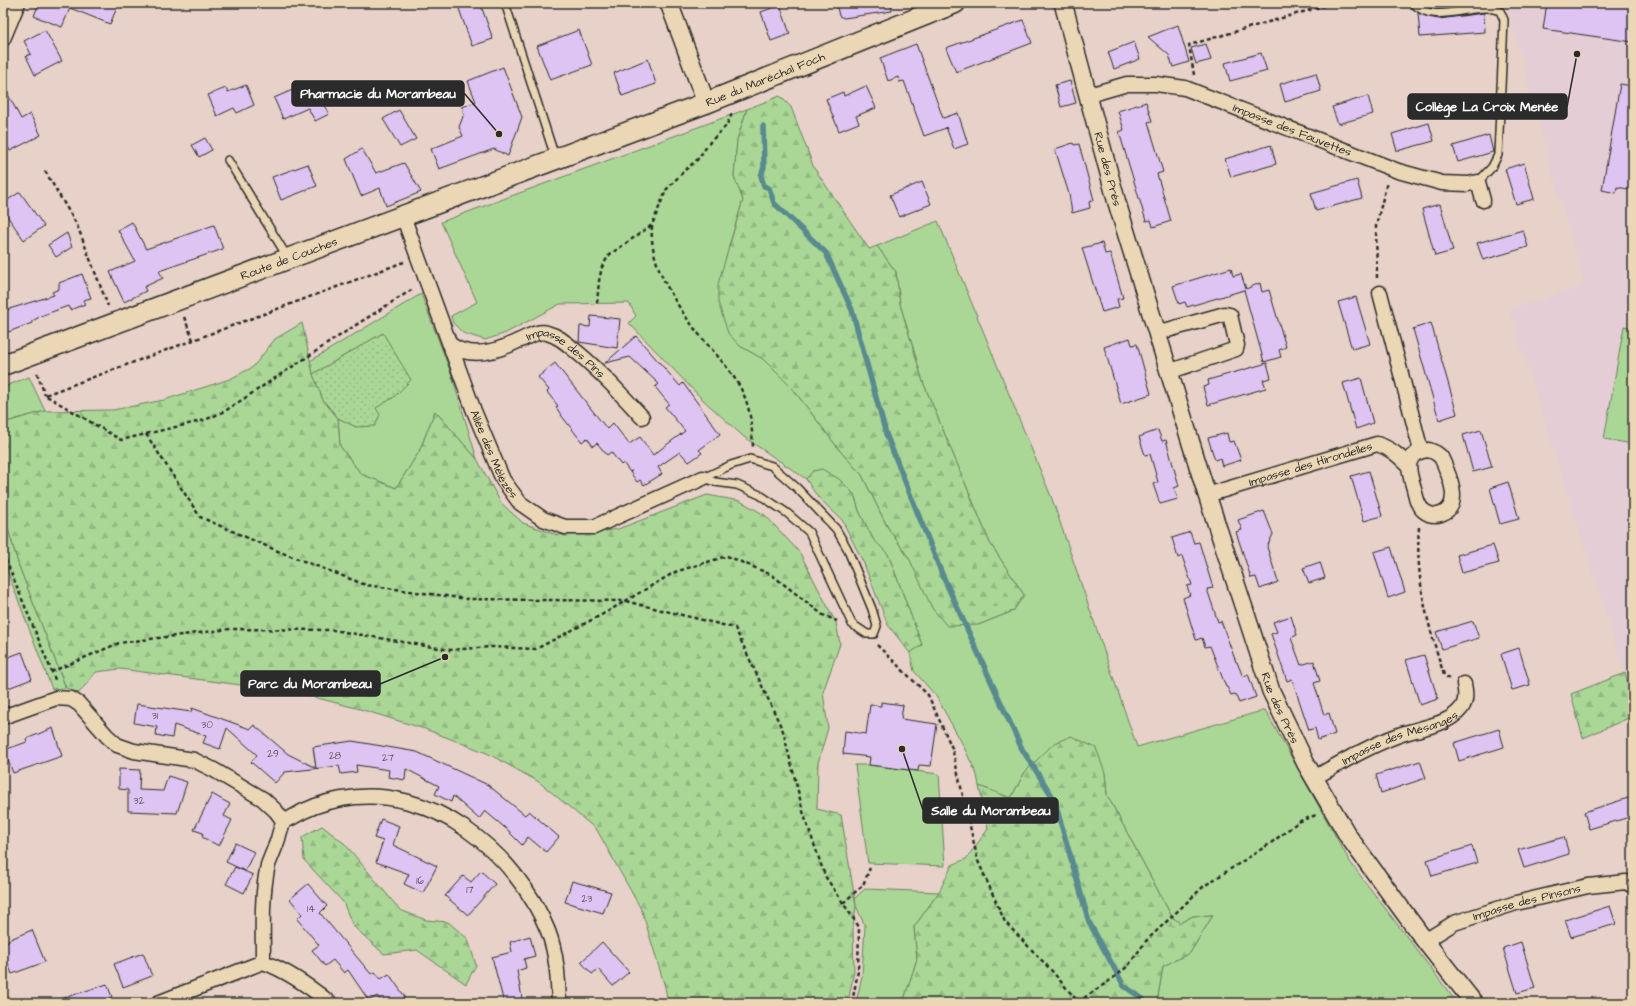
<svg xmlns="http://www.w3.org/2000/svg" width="1636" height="1006" font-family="'Architects Daughter',sans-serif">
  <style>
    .built { fill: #e4cdd5 }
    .green { fill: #aad796; stroke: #6a8160 }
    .forest { fill: url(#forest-firs); stroke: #6a8160 }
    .park { fill: url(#park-dots); stroke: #6a8160 }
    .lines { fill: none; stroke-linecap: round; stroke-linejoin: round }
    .stream { stroke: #598a8e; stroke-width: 5.5 }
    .building { fill: #ddc4f3; stroke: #2b2b2b }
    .service-casing { stroke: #2b2b2b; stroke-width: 10 }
    .minor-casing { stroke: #2b2b2b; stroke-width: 17 }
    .tertiary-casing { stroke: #2b2b2b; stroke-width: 20 }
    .secondary-casing { stroke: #2b2b2b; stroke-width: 23 }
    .path { stroke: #2b2b2b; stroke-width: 2.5; stroke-dasharray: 4 3; stroke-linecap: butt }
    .service { stroke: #ebd7b5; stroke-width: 7 }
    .minor { stroke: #ebd7b5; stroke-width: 14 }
    .tertiary { stroke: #ebd7b5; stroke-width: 17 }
    .secondary { stroke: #ebd7b5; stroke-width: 20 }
    .labels { text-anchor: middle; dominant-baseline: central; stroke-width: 3; stroke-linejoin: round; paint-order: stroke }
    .number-label { font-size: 10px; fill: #58515d }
    .street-label { font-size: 12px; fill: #2b2b2b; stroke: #ebd7b5 }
    .leader { fill: none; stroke: #2b2b2b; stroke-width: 1.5 }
    .callout-dot { fill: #2b2b2b; stroke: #ebd7b5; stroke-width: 1.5 }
    .callout { fill: #2b2b2b; stroke: #2b2b2b; stroke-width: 1.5 }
    .callout-label { font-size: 13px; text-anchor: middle; font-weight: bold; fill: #fff }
  </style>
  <defs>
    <pattern id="forest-firs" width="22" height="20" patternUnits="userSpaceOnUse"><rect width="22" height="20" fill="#aad796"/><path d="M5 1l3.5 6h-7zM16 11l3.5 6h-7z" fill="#92b981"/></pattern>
    <pattern id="park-dots" width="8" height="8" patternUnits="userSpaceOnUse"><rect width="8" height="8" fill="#aad796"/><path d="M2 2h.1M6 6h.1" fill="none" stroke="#92b981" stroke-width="1.8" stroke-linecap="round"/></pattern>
  </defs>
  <rect width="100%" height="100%" fill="#e7d1c8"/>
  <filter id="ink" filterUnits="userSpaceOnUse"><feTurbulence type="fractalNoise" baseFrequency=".025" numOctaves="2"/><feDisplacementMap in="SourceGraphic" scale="8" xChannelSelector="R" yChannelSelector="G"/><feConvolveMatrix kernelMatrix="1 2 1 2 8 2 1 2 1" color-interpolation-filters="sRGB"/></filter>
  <g filter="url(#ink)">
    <polygon class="built" points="1507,3 1633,3 1633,699 1510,310 1585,286 1543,138"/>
    <g class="green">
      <polygon points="747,109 737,140 734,176 743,200 729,246 740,346 763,359 793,389 841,452 862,475 887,526 910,560 978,625 1013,611 1024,595 990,543 923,382 900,304 896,272 877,246 938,221 1052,499 1137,747 1265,710 1350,862 1457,1003 1157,1003 1163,966 1190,953 1213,915 1193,916 1180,923 1172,917 1107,795 1105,773 1025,772 1011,798 979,786 977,775 962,743 936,696 914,671 910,653 922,645 888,554 873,539 859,511 854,494 813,472 806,479 744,437 701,398 629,323 636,316 629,303 560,304 506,333 485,340 463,333 453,323 451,316 477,302 441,222"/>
      <polygon points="421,294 451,373 477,459 435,411 419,452 396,488 361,474 340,446 338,418 356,427 375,408 394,397 383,333 313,374 310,361"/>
      <polygon points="1624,326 1633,328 1633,444 1604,439"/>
      <polygon points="29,377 45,411 3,423 3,387"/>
      <polygon points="3,512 19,566 66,688 52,689 3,560"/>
      <polygon points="855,765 869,765 939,774 945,866 868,863"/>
      <polygon points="865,889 939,892 914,927 917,959 903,1003 856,1003 862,976 865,926 856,906 855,898"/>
    </g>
    <g class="forest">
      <polygon points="780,96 791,107 814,168 869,249 877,246 896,272 900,304 923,382 990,543 1024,595 1013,611 978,625 947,626 932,608 910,560 887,526 862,475 841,452 793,389 763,359 740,346 728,333 718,302 718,284 743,200 734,176 737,140 747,109"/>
      <polygon points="302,323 313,374 323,400 338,418 340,446 361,474 396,488 419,452 435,411 477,459 501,503 523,523 557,535 594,533 618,529 707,495 740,501 765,515 800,553 836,623 840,644 823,692 828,728 818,763 817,809 841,815 856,906 853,929 854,971 848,1003 668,1003 665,987 642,911 597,830 539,782 487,753 425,729 360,709 294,692 120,669 96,672 79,693 66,688 19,566 3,512 3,423 45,411 113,410 164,400 230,379 253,367 275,339"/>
      <polygon points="822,469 839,479 854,494 859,511 873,539 888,554 922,645 910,653 888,625 864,564 842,520 817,496 806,479 813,471"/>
      <polygon points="1625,673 1633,699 1633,716 1583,738 1571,694"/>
      <polygon points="1071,736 1096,748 1105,773 1107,795 1172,917 1180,923 1193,916 1213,915 1190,953 1163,966 1157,1003 903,1003 917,959 914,927 939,892 952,865 966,859 988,829 979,786 1011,798 1025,772 1053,744"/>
      <polygon points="322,826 345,844 400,910 426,920 448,922 468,939 476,965 466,984 417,950 384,954 353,926 343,902 304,860 302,837"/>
    </g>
    <polygon class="park" points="383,333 411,380 394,397 376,408 380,415 375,426 356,427 338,418 323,400 313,374"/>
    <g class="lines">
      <polyline class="stream" points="763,126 764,167 761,176 764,186 769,188 774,203 826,253 852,310 886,434 942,574 1022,749 1054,799 1089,922 1124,986 1143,999 1144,1003"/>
    </g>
    <g class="building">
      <polygon points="39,3 119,3 110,24 70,8 62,27 34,16"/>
      <polygon points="457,3 480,3 493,39 472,46"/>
      <polygon points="836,3 891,3 892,11 844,18 839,16"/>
      <polygon points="1421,3 1484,3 1439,9 1431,8"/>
      <polygon points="1547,3 1633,3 1633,42 1543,29"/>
      <polygon points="780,5 790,34 771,41 761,12"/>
      <polygon points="1418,13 1428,17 1439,19 1484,13 1485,32 1420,37"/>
      <polygon points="1023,20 1032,43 956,72 946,48"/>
      <polygon points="1178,25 1189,62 1173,67 1169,55 1148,37"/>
      <polygon points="45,30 62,61 35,75 26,56 31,54 24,41"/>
      <polygon points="579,30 592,65 550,80 537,46"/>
      <polygon points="1134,42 1140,59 1114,69 1108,52"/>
      <polygon points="916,44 943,118 958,113 968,144 954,149 946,127 946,128 924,136 904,81 899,82 898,77 888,81 880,58"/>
      <polygon points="1206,44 1211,60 1196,64 1191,48"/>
      <polygon points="1261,53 1267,71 1230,81 1225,63"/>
      <polygon points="648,59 656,84 622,96 614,73"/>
      <polygon points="503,67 522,117 508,156 494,149 439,169 431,149 463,136 459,127 464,114 462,107 476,102 468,81"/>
      <polygon points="1316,73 1321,91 1285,102 1280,84"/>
      <polygon points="1070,81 1076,103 1061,107 1055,85"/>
      <polygon points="311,82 329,114 315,121 308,108 283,119 274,98"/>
      <polygon points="1620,84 1633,86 1633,190 1617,187 1616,193 1602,190"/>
      <polygon points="3,85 21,119 30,114 41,135 10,151 8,147 3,149"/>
      <polygon points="246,85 254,105 237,113 234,108 217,116 208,95 226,88 228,92"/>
      <polygon points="866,86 876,108 856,116 859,123 839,131 826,99 843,92 844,96"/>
      <polygon points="1368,96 1373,114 1338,124 1332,107"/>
      <polygon points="1146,102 1152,121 1148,122 1163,172 1157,174 1171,221 1153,227 1151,220 1146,221 1119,132 1124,130 1118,111"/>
      <polygon points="399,110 416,139 400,147 383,119"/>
      <polygon points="1429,123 1434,141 1397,151 1392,134"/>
      <polygon points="1489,135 1493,152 1458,162 1453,146"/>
      <polygon points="205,138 212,150 199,157 192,145"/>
      <polygon points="1073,143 1074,145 1079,144 1094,200 1089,202 1090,208 1072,213 1069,194 1055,149"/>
      <polygon points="1271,145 1276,164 1231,177 1225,159"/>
      <polygon points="362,149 376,173 404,163 421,192 386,206 380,188 361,196 346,159"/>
      <polygon points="1524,163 1534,199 1516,204 1505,169"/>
      <polygon points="308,164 317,186 281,200 272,177"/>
      <polygon points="1357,180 1362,198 1316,211 1311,193"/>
      <polygon points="922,182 931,204 899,217 890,195"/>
      <polygon points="20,192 44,226 24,240 3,210 3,203"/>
      <polygon points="1440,204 1453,251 1435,256 1422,209"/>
      <polygon points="132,222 146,249 214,225 223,249 159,271 163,278 144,287 146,291 124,302 110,272 135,261 118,230"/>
      <polygon points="1523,230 1528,247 1483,260 1477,243"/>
      <polygon points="67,233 72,247 56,257 48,245"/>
      <polygon points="1102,243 1105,254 1110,253 1123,298 1117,299 1119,307 1102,312 1082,248"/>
      <polygon points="1231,268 1233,276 1241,274 1246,289 1260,283 1262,292 1269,290 1286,347 1279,350 1281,357 1264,362 1244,290 1187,307 1185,302 1179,304 1173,286"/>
      <polygon points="82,274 91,298 83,300 85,304 70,310 68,306 38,317 38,318 32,321 32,323 3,334 3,311 54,295 52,292 59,289 59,283"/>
      <polygon points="1356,297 1370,344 1352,349 1338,302"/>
      <polygon points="591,316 620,319 617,348 579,342 580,326 590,327"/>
      <polygon points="1431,323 1457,414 1439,420 1413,329"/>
      <polygon points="636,336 680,386 683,383 720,434 699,450 702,453 689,462 680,452 658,467 662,474 644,485 640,480 637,482 630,472 632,471 630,472 623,463 621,465 611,452 607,455 597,443 593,446 587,438 582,442 561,415 556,407 558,406 547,392 549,390 538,377 555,363 607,429 613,423 629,444 640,437 653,455 685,431 665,407 669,404 655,387 659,384 630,357 605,363"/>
      <polygon points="1130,338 1132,345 1137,344 1151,394 1121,404 1104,347"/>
      <polygon points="1267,363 1271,378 1263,380 1266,388 1208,405 1203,387 1209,385 1208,380"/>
      <polygon points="1361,378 1373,423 1356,429 1343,383"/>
      <polygon points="1158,430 1162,441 1166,440 1179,486 1174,488 1178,499 1160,504 1153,484 1158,482 1150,454 1145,455 1139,437"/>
      <polygon points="1481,430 1492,467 1473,472 1463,435"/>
      <polygon points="1227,433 1229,442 1234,441 1241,460 1222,466 1220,458 1215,460 1208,438"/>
      <polygon points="1369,471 1382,516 1364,521 1351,476"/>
      <polygon points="1508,482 1519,519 1500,524 1490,488"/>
      <polygon points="1264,511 1273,534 1267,547 1278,582 1260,589 1256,577 1251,578 1236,532 1242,530 1238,520"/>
      <polygon points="1190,532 1194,543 1199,542 1213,588 1207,589 1218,622 1221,621 1236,662 1237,662 1243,677 1248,674 1256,697 1239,703 1235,694 1231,695 1227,687 1226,687 1210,646 1205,647 1202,638 1196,640 1183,598 1190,595 1187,586 1192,585 1182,556 1178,558 1172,538"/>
      <polygon points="1493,545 1499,563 1462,573 1457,555"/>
      <polygon points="1391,547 1405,592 1388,598 1374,552"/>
      <polygon points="1320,562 1325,578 1309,583 1303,568"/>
      <polygon points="1291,616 1297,635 1291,638 1301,665 1314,661 1320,681 1314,683 1324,715 1329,713 1335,734 1318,740 1315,728 1309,730 1292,679 1287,681 1271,634 1277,632 1273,622"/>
      <polygon points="1473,621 1479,638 1442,649 1436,632"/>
      <polygon points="1519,648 1530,685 1512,690 1501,654"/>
      <polygon points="22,652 32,679 3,690 3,659"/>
      <polygon points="1424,655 1438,699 1420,705 1406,660"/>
      <polygon points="881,702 903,705 901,719 937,724 931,766 919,765 918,771 869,765 870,757 843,754 845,731 866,734 870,705 881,706"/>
      <polygon points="137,704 191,712 192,708 250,729 254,725 288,754 316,768 313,747 352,741 417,752 488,785 525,815 529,811 559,837 546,852 528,837 522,845 510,833 510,832 485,811 479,819 453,796 451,802 435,794 439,786 406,769 405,780 388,777 389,770 356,765 357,772 341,774 339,766 285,772 275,783 251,762 257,755 227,728 220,749 203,743 206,736 174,725 172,738 156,735 157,727 134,723"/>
      <polygon points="53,728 62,756 13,773 4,750 27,742 26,739"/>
      <polygon points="1499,729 1504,747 1459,761 1454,743"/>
      <polygon points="1420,761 1426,778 1381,793 1376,775"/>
      <polygon points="119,769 140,770 139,790 163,791 168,776 187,782 177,813 128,811 128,790 119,789"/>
      <polygon points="212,794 230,804 224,816 232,820 219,846 202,837 203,833 194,830"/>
      <polygon points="1628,798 1633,816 1589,829 1584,812"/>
      <polygon points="381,819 399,826 393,845 437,866 423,893 404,884 409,874 376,862 383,841 374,838"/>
      <polygon points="1564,837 1569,854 1524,868 1518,850"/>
      <polygon points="235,843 254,852 245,871 226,862"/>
      <polygon points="1472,846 1477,863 1432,876 1427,860"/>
      <polygon points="235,867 253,875 244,893 226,884"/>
      <polygon points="481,871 495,884 468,915 445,896 463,876 471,882"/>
      <polygon points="572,881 611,892 603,913 565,902"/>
      <polygon points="308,884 327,906 320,913 371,974 375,972 381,979 389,974 405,997 398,1003 383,1003 377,996 369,1001 348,970 344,973 333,960 325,966 312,950 319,945 297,919 302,914 290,899"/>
      <polygon points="1610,906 1616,924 1571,937 1565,920"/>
      <polygon points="32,930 45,962 12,974 4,954 6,953 3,943 9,941 8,940"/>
      <polygon points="530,936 535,956 524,959 526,968 517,971 523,1003 504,1003 492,957 512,952 510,942"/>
      <polygon points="602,942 629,972 613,986 598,969 592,974 581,962"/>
      <polygon points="1521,942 1535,988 1517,993 1503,948"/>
      <polygon points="143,953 152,976 123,987 114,964"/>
      <polygon points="107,984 112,997 95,1003 58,1003 58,1000"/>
    </g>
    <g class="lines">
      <defs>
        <g id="service">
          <polyline points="505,3 555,157"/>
          <path d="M1413,3C1433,24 1462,7 1488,8C1492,8 1496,10 1500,11L1504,20L1498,155L1492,167L1478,182"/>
          <polyline points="228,160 288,258"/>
          <polygon points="750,459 772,466 797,488 836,529 847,548 872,609 877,626 874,634 867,634 852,624 809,532 787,513 760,495 737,485 715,482 703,478 731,465"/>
        </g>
        <g id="minor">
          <polyline points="3,39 18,3"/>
          <path id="s1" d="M1089,95L1127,84H1156L1185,88L1398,171L1442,183L1468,184L1478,182L1483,200"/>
          <path id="s2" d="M403,216L474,411L503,480L520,503L543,519L565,527H594L703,478"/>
          <polyline points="1380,293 1421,451"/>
          <polyline points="1157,333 1225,314 1230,315 1237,345 1236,349 1168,372"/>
          <path id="s3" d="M451,345C471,359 498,351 518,341C526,338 538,330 547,333C559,336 567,344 577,352C601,372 621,394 642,417"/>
          <path d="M1429,450L1436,453L1441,457C1448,472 1464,506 1441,514C1435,516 1429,515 1424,511C1417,506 1416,496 1414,489C1408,470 1403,452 1429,450Z"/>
          <path id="s4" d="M1207,495L1377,444C1390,448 1398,455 1408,465"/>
          <polyline points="3,717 56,698 71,699 79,704 107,736 117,745 134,751 194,760 214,770 263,799 276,811 284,822"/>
          <path id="s5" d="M1314,778C1342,762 1369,746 1399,735C1415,729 1440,726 1453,716C1466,707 1467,698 1464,684"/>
          <path id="s6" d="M1425,941L1454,923L1516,903L1588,886L1626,882L1633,886"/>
          <path d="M263,962C263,930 261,896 268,865C271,857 275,848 278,839C279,835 281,826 284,822C285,821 289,819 291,818C307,808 324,802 342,799C430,782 517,853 548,931C557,954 558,979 559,1003"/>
          <path d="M158,1003L263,962C288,971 309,986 330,1003"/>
        </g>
        <g id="tertiary">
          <polyline points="669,3 706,103"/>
          <path id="s7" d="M1063,3L1117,203L1207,495L1271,691L1306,764L1348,836L1425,941L1474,1003"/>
        </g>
        <g id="secondary">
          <path id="s8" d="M3,365L706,103L955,3"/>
        </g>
      </defs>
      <use href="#service" class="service-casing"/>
      <use href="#minor" class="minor-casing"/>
      <use href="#tertiary" class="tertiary-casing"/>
      <use href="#secondary" class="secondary-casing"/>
      <g class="path">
        <polyline points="1194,75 1189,45 1334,3"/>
        <polyline points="45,171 77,225 108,306"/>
        <path d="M652,226C649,263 672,298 694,328C710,349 730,367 742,391C751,409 752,428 753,448"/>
        <polyline points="404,262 45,395 121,440 205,420 225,411 359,323 413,289"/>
        <polyline points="1377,278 1376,226 1387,182"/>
        <polyline points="597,303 599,281 602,267 609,255 652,225 666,190 685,170 697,160 710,142 726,126 733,112"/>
        <polyline points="184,317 193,340"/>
        <polyline points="37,373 45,395"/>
        <polyline points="146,434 200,517 280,552 366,585 467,599 625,601 735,628 783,731 804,815 825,876 859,927 858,971 852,1003"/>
        <path d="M1419,527C1415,581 1428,624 1444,675L1450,679"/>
        <polyline points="3,553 56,682"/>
        <polyline points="877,645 928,695 952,748 978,861 1005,922 1052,971 1079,1003"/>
        <polyline points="51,672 119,643 230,629 333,630 450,650 492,647 536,649 605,613 675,572 727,556 772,575 823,615 837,621"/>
        <polyline points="843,903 863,885 870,868"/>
        <polyline points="1078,1002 1112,979 1128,966 1146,941 1204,886 1271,843 1298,822 1316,815"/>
      </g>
      <use href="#service" class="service"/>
      <use href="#minor" class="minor"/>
      <use href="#tertiary" class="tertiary"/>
      <use href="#secondary" class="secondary"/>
    </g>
  </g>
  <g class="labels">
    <g class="number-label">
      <text x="155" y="716">31</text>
      <text x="207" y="725">30</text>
      <text x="273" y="754">29</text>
      <text x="335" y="756">28</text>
      <text x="388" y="758">27</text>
      <text x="139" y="801">32</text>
      <text x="420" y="881">16</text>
      <text x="470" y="890">17</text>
      <text x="587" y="899">23</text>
      <text x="311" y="909">14</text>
    </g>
    <g class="street-label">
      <text stroke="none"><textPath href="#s8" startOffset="814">Rue du Maréchal Foch</textPath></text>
      <text stroke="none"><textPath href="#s1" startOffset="213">Impasse des Fauvettes</textPath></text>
      <text stroke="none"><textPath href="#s7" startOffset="172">Rue des Prés</textPath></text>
      <text stroke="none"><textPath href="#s8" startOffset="305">Route de Couches</textPath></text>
      <text stroke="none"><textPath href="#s3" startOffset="126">Impasse des Pins</textPath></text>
      <text stroke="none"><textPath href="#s2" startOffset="255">Allée des Mélèzes</textPath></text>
      <text stroke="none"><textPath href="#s4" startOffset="108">Impasse des Hirondelles</textPath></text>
      <text stroke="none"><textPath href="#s7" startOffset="738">Rue des Prés</textPath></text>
      <text stroke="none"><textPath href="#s5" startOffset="95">Impasse des Mésanges</textPath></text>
      <text stroke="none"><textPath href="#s6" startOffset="110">Impasse des Pinsons</textPath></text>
    </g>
  </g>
  <path class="leader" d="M499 134L464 93M1577 54L1567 107M445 657L380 684M902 749L923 810"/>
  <g class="callout-dot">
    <circle cx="499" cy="134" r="4"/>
    <circle cx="1577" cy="54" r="4"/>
    <circle cx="445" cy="657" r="4"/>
    <circle cx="902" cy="749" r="4"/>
  </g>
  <g class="callout">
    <rect x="292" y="81" width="172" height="25" rx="4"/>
    <rect x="1408" y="94" width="159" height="25" rx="4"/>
    <rect x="241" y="671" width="139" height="25" rx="4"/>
    <rect x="923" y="798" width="135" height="25" rx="4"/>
  </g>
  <g class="callout-label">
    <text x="378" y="98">Pharmacie du Morambeau</text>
    <text x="1487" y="111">Collège La Croix Menée</text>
    <text x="310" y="688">Parc du Morambeau</text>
    <text x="991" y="815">Salle du Morambeau</text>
  </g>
  <rect width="1636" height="1006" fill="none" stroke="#ebd7b5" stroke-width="16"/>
  <rect x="8" y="8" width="1620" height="990" fill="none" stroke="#2b2b2b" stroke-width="1.5" filter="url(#ink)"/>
</svg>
